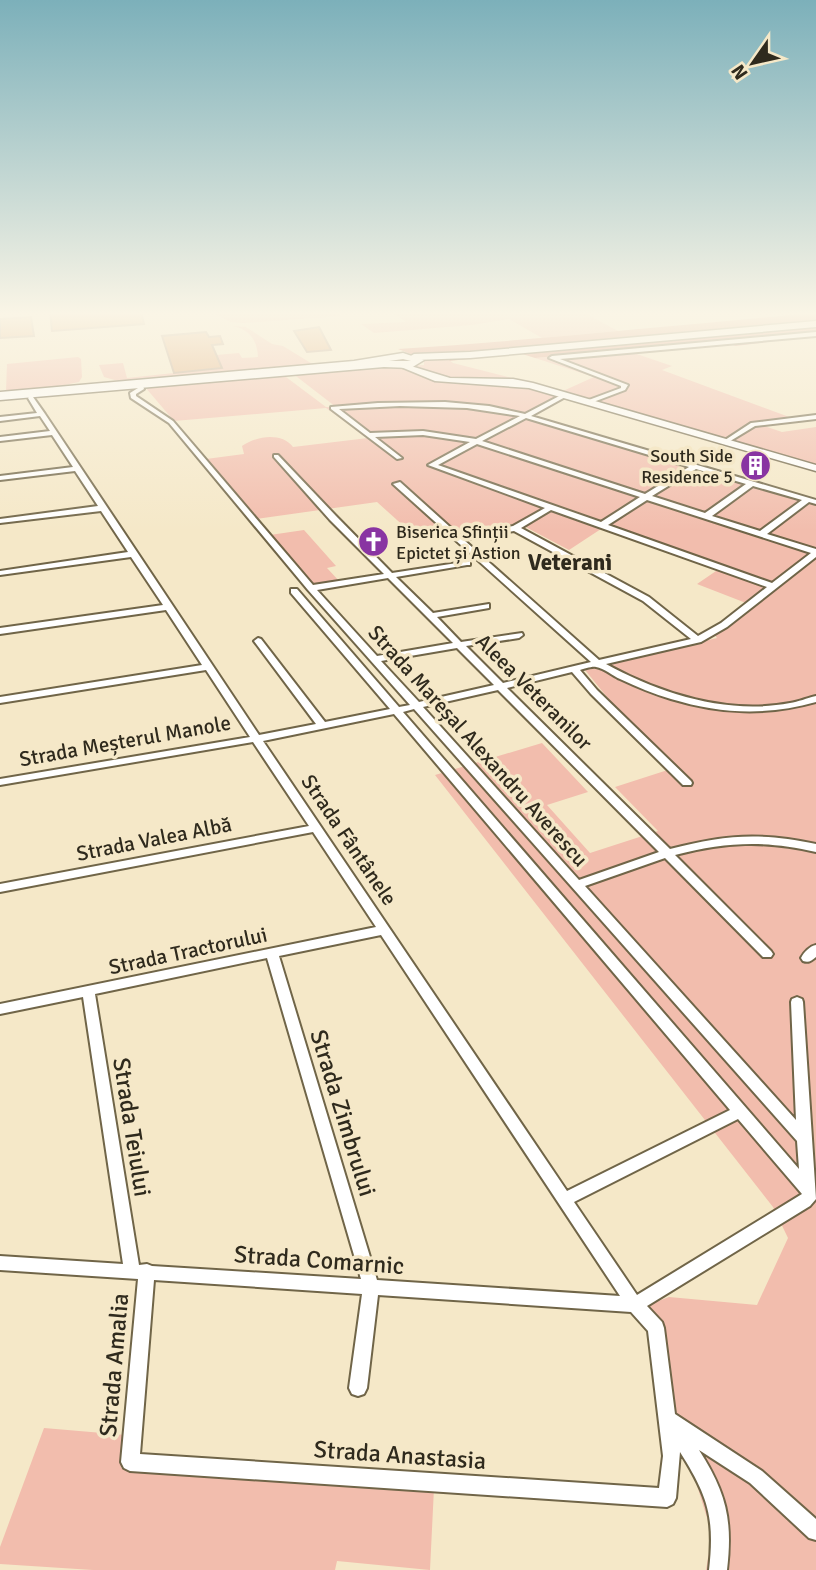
<svg xmlns="http://www.w3.org/2000/svg" width="816" height="1570" font-family="Signika,sans-serif">
  <style>
    .green { fill: #f2bdad }
    .forest { fill: #db9480 }
    .building { fill: #e0aa7a; stroke: #b59b84; stroke-width: 2 }
    .lines { fill: none; stroke-linecap: round; stroke-linejoin: round }
    .minor-casing { stroke: #706548; stroke-width: 4 }
    .secondary-casing { stroke: #706548; stroke-width: 3 }
    .primary-casing { stroke: #706548; stroke-width: 3 }
    .trunk-casing { stroke: #706548; stroke-width: 3 }
    .minor { fill: #fff; fill-rule: evenodd }
    .secondary { fill: #fff; fill-rule: evenodd }
    .primary { fill: #fff; fill-rule: evenodd }
    .trunk { fill: #fff; fill-rule: evenodd }
    .labels { text-anchor: middle; dominant-baseline: central; stroke-width: 7; stroke-linejoin: round; paint-order: stroke }
    .far-poi-label { font-size: 18px; fill: #2f2a1d; stroke: #f5e8c8; text-anchor: end }
    .street-label { font-size: 21px; fill: #2f2a1d; stroke: #f5e8c8 }
    .far-district-label { font-size: 23px; font-weight: bold; fill: #2f2a1d; stroke: #f5e8c8 }
    .near-street-label { font-size: 24px; fill: #2f2a1d; stroke: #f5e8c8 }
  </style>
  <rect width="100%" height="100%" fill="#f5e8c8"/>
  <g class="green">
    <polygon points="208,311 322,311 342,316 243,323 231,322"/>
    <polygon points="442,311 536,311 542,314 581,311 618,331 542,338 509,319 472,325 374,333 361,324 406,322 395,314"/>
    <path d="M233,326L246,327L272,344L283,346L314,365L118,381L104,377L99,365L123,363L127,378L221,368L216,355L239,353L242,358L258,357C257,340 250,330 233,326Z"/>
    <path d="M625,350L672,366L662,370L792,418L755,423L782,432L816,427V470L563,396L532,415L816,500V1570H706L712,1534L674,1411L645,1306L669,1297L757,1305L788,1238L773,1207L435,775L542,743L588,792L547,805L590,853L658,831L615,787L677,767L620,713L585,670L717,638L711,630L746,603L697,584L719,569L604,527L569,550L518,523L464,534L461,531L417,538L377,502L256,519L206,459L244,454L242,446C256,436 282,432 293,447L368,438L326,408L174,421L145,387L282,374L326,407H336L292,373L424,365V360L416,356L443,355L453,363L563,391L594,377L535,358Z"/>
    <polygon points="78,357 81,359 82,377 79,382 50,388 6,391 7,364"/>
    <polygon points="304,530 336,566 327,568 340,582 313,586 270,535"/>
    <polygon points="44,1428 126,1435 121,1468 434,1488 430,1570 337,1561 335,1570 93,1570 0,1564 0,1547"/>
  </g>
  <path class="forest" d="M816,313V333L757,339L767,342L736,346L719,341L535,358L519,353L450,361L442,355L416,356L398,349C538,340 676,325 816,313Z"/>
  <g class="building">
    <polygon points="50,311 141,311 144,324 52,331"/>
    <polygon points="31,317 34,336 0,338 0,319"/>
    <polygon points="319,327 331,350 307,352 294,331"/>
    <polygon points="206,332 209,337 220,336 223,344 212,345 222,368 174,373 162,336"/>
  </g>
  <g class="lines">
    <defs>
      <g id="minor">
        <polygon points="816,332 816,336 560,359 628,385 625,390 588,404 585,402 586,401 621,388 621,386 549,358 552,356"/>
        <path d="M138,383H142L144,389L136,394V396L173,421L313,585L384,574L330,520L274,457V455H278L336,516L392,573L470,561V565H467L396,577L433,613L489,604V608L437,617L461,642L522,633L523,635L519,638L466,646L503,683L591,662L393,484L400,482L460,536L513,526L545,508L428,465L470,442L423,435L375,437L402,458L397,459L331,409V407L378,403L445,402L489,406L525,414L565,393L568,395L567,396L531,416L816,500V504L809,502L767,534L816,549V557L727,627L701,642L606,664C661,694 727,715 790,703C798,702 807,698 816,696V702C766,716 721,714 671,699C654,694 637,687 620,679C613,676 604,668 596,667C592,666 584,669 580,670L597,690L691,781L692,783L691,785H683L591,694L572,672L507,688L670,849C724,835 760,832 816,844V852C764,840 726,842 675,855L771,951L773,954L771,957H763L665,858L585,886L796,1120L791,1002L792,999L797,997L802,999L803,1002L816,1199L810,1206L647,1306L662,1322L664,1328L675,1414L762,1471L816,1519V1540L809,1538L750,1483L699,1450C726,1492 733,1520 727,1570H709C715,1518 708,1496 680,1452L676,1498L673,1504L667,1507L130,1471L124,1468L121,1462L138,1279L0,1270V1256L123,1264L83,997L0,1014V1004L376,927L313,832L0,892V884L309,826L253,742L0,785V779L250,737L206,670L0,703V697L202,665L166,610L0,634V628L163,605L131,557L0,575V571L128,552L101,511L0,523V519L98,506L75,471L0,480V476L73,467L52,435L0,441V437L50,431L40,416L0,421V417L37,413L28,398L29,397H33L45,414L259,735L316,724L254,641L258,638L261,639L325,722L390,709L291,593V589H297L399,707L410,705L308,590L169,423L131,398L130,393L138,388ZM400,406L467,408L520,416L476,439L423,431L370,433L339,409ZM526,418L689,467L645,494L482,441ZM477,444L640,497L601,522L438,465ZM696,469L746,484L705,513L652,496ZM753,486L802,500L760,531L712,516ZM647,500L811,553L772,583L608,525ZM551,510L767,587L721,623L698,636L649,597L521,528ZM514,531L643,601L691,639L599,660L464,540ZM388,578L453,643L377,656L317,590ZM457,648L494,685L419,702L381,661ZM498,690L659,852L579,880L423,707ZM414,709L797,1141L799,1169L403,712ZM394,714L730,1110L567,1191L263,741ZM381,935L620,1296L377,1280L279,956ZM267,958L361,1279L152,1266L147,1264L139,1265L95,994ZM738,1119L802,1194L637,1295L574,1202ZM154,1280L362,1294L349,1388L352,1394L358,1396L364,1394L367,1388L378,1295L631,1312L648,1331L663,1456L659,1488L140,1454Z"/>
        <polygon points="816,415 816,419 755,426 727,443 722,442 751,423"/>
        <path d="M816,945V957C811,961 809,963 803,961L801,958C804,952 810,946 816,945Z"/>
      </g>
      <polygon id="secondary" points="401,363 450,378 513,379 533,383 816,465 816,471 529,388 435,381 401,367"/>
      <path id="primary" d="M403,353L424,360L411,368L384,367L0,400V392L354,361ZM403,359L411,361H389Z"/>
      <polygon id="trunk" points="816,321 816,327 470,358 414,360 409,357 414,354 470,352"/>
    </defs>
    <use href="#minor" class="minor-casing"/>
    <use href="#secondary" class="secondary-casing"/>
    <use href="#primary" class="primary-casing"/>
    <use href="#trunk" class="trunk-casing"/>
    <use href="#minor" class="minor"/>
    <use href="#secondary" class="secondary"/>
    <use href="#primary" class="primary"/>
    <use href="#trunk" class="trunk"/>
  </g>
  <linearGradient id="sky" x2="0" y2="1"><stop stop-color="#7cb0ba"/><stop offset="0.59" stop-color="#faf5e6"/><stop offset="1" stop-color="#faf5e6" stop-opacity="0"/></linearGradient>
  <rect width="816" height="531" fill="url(#sky)"/>
  <defs>
    <symbol id="building-disc" viewBox="-11 -11 22 22"><circle r="9.5" fill="#8934a2" stroke="#f5e8c8"/><path d="M-4-6H4V6H1V3H-1V6H-4ZM-2.5-4.3h1.7v1.8h-1.7ZM.8-4.3h1.7v1.8H.8ZM-2.5-1h1.7V.8h-1.7ZM.8-1h1.7V.8H.8Z" fill="#fff"/></symbol>
    <symbol id="church-disc" viewBox="-11 -11 22 22"><circle r="9.5" fill="#8934a2" stroke="#f5e8c8"/><path d="M-1.2-6h2.4v3.5h3.3v2.4h-3.3V6h-2.4V-.1h-3.3v-2.4h3.3Z" fill="#fff"/></symbol>
  </defs>
  <g fill-rule="evenodd">
    <use href="#building-disc" x="738" y="448" width="35" height="35"/>
    <use href="#church-disc" x="356" y="524" width="35" height="35"/>
  </g>
  <g class="labels">
    <g class="far-poi-label">
      <text x="733" y="456">South Side<tspan x="733" dy="21">Residence 5</tspan></text>
      <text x="396" y="532" text-anchor="start">Biserica Sfinții<tspan x="396" dy="21">Epictet și Astion</tspan></text>
    </g>
    <g class="street-label">
      <text transform="translate(534 692) rotate(45)">Aleea Veteranilor</text>
      <text transform="translate(125 741) rotate(-10)">Strada Meșterul Manole</text>
      <text transform="translate(478 746) rotate(48)">Strada Mareșal Alexandru Averescu</text>
      <text transform="translate(154 839) rotate(-11)">Strada Valea Albă</text>
      <text transform="translate(349 840) rotate(56)">Strada Fântânele</text>
      <text transform="translate(188 951) rotate(-12)">Strada Tractorului</text>
    </g>
    <g class="far-district-label">
      <text x="570" y="562">Veterani</text>
    </g>
    <g class="near-street-label">
      <text transform="translate(343 1113) rotate(73)">Strada Zimbrului</text>
      <text transform="translate(132 1127) rotate(81)">Strada Teiului</text>
      <text transform="translate(319 1260) rotate(4)">Strada Comarnic</text>
      <text transform="translate(114 1365) rotate(-85)">Strada Amalia</text>
      <text transform="translate(400 1455) rotate(4)">Strada Anastasia</text>
    </g>
  </g>
  <g transform="translate(753 63) rotate(236)" stroke="#f5e8c8" stroke-width="5" paint-order="stroke">
  <path d="M0-5L12 26L0 18L-12 26Z" fill="#2f2a1d"/>
  <text y="-10" font-size="19" font-weight="bold" text-anchor="middle" fill="#2f2a1d">N</text>
  </g>
</svg>
